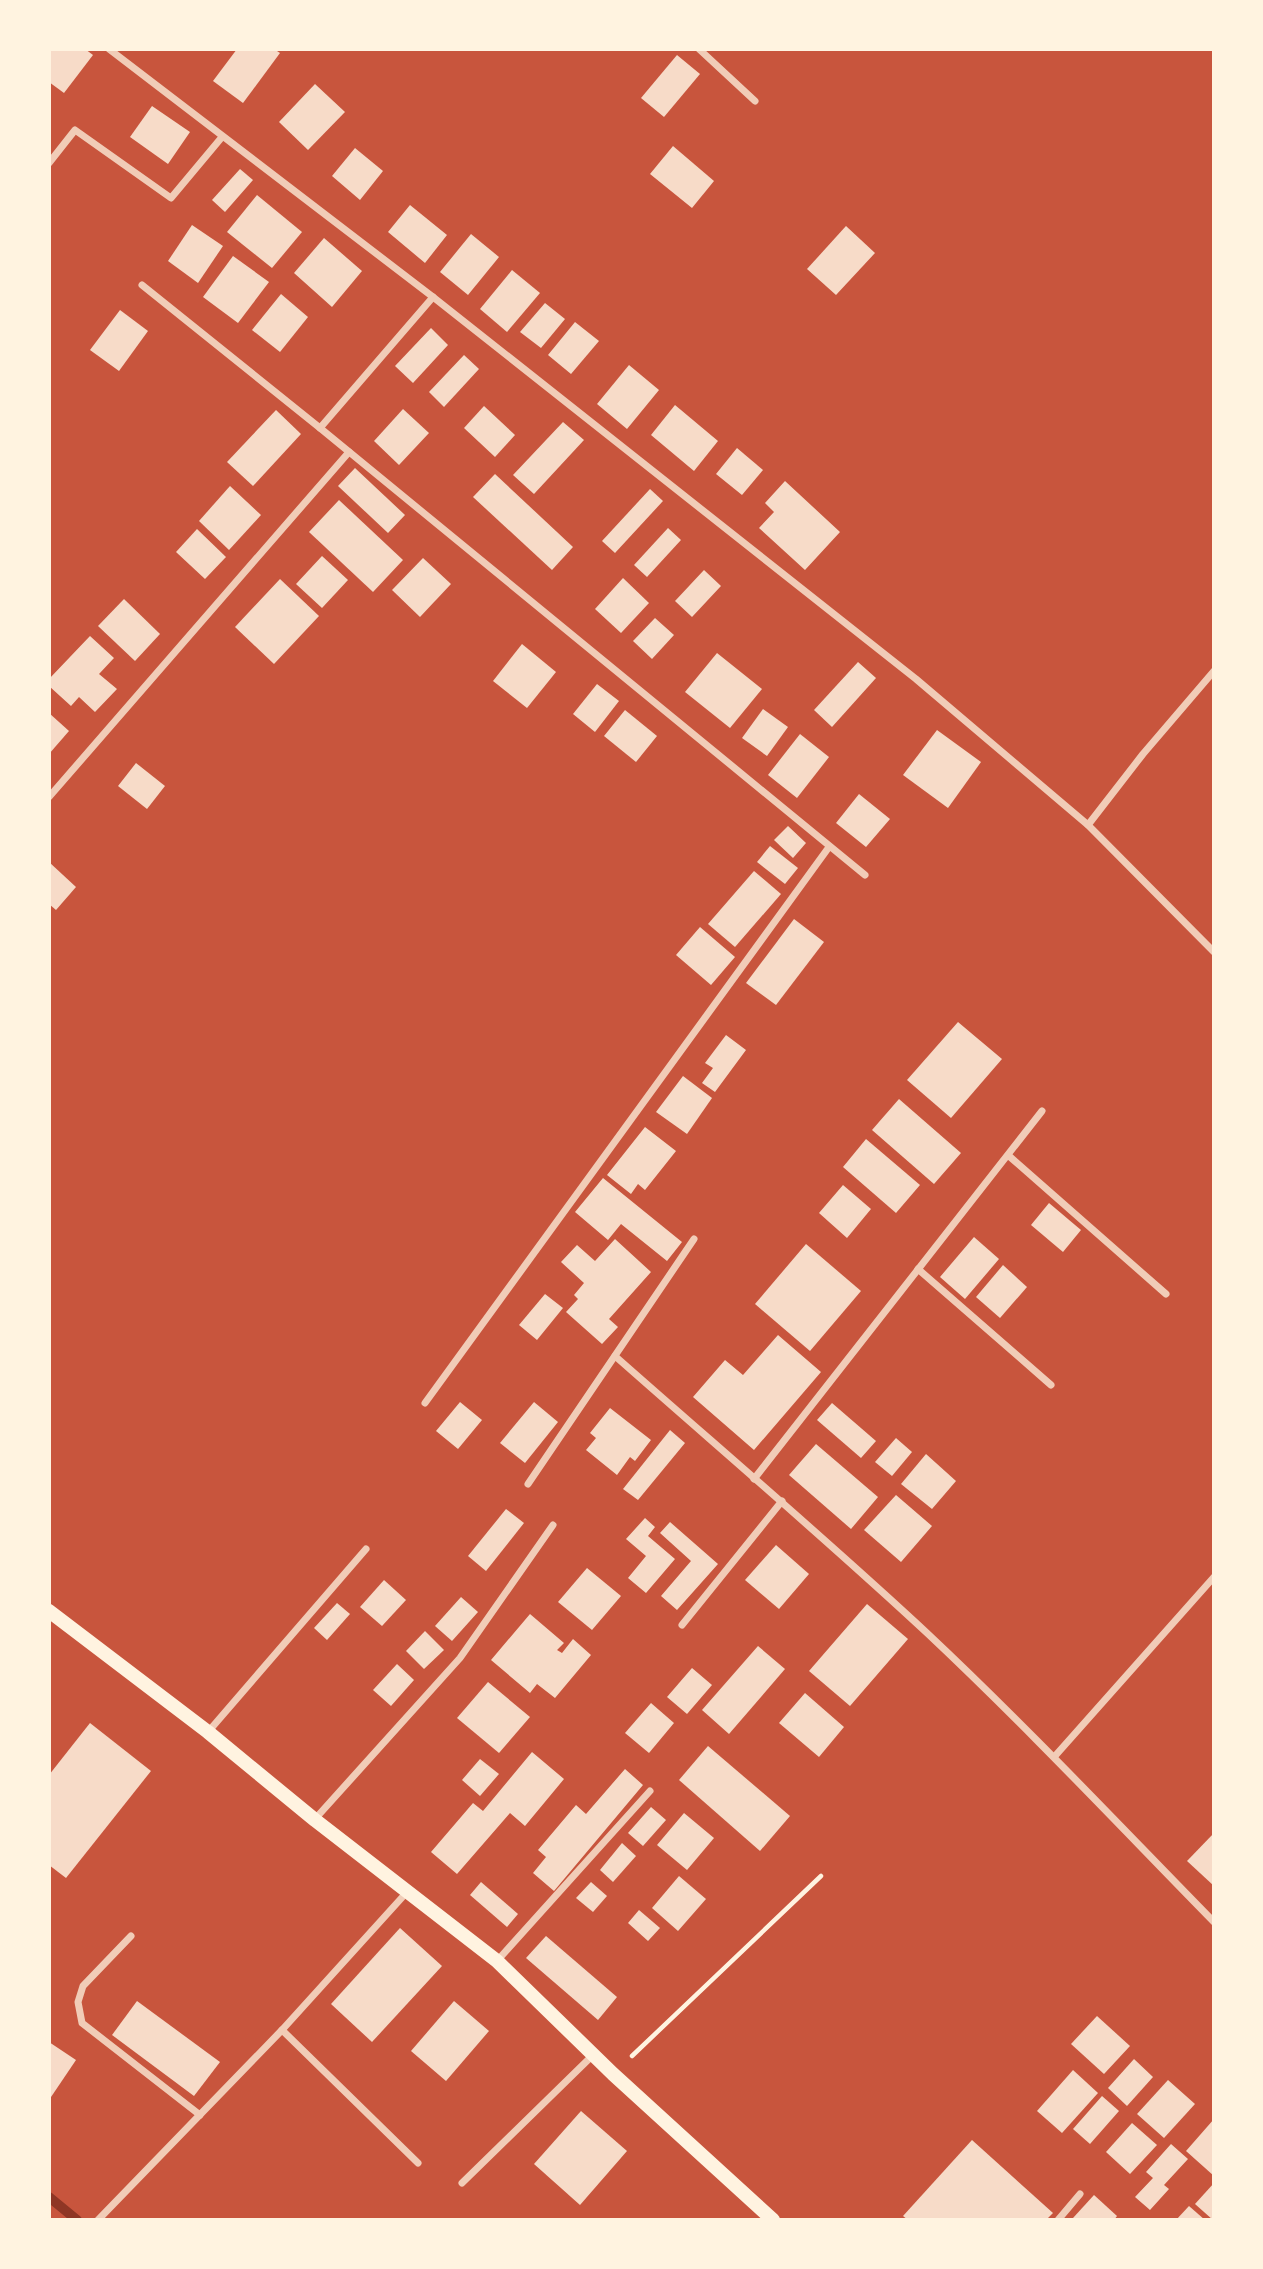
<svg xmlns="http://www.w3.org/2000/svg" width="1263" height="2269" font-family="Inter,sans-serif">
  <style>
    .lines { fill: none; stroke-linecap: round; stroke-linejoin: round }
    .stream { stroke: #8f3625; stroke-width: 10 }
    .building { fill: #f7dbc8 }
    .path { stroke: #fff3e0; stroke-width: 4.5 }
    .minor { stroke: #f1ccb7; stroke-width: 7 }
    .secondary { stroke: #fff3e0; stroke-width: 14 }
  </style>
  <rect width="100%" height="100%" fill="#c8553d"/>
  <g class="lines">
    <polyline class="stream" points="49,2197 77,2220"/>
  </g>
  <g class="building">
    <polygon points="49,49 85,49 93,55 64,93 49,82"/>
    <polygon points="237,49 274,49 280,53 243,103 213,81"/>
    <polygon points="677,55 700,74 664,117 641,98"/>
    <polygon points="315,84 345,112 308,150 279,122"/>
    <polygon points="152,106 190,132 168,164 130,137"/>
    <polygon points="673,146 714,181 692,208 650,174"/>
    <polygon points="355,148 383,171 360,200 332,176"/>
    <polygon points="240,169 253,180 225,212 212,200"/>
    <polygon points="257,195 302,232 272,268 227,232"/>
    <polygon points="410,205 447,235 425,263 388,232"/>
    <polygon points="192,225 223,246 198,283 168,261"/>
    <polygon points="846,226 875,253 836,295 807,269"/>
    <polygon points="471,234 499,257 468,295 440,272"/>
    <polygon points="324,238 362,271 332,307 294,273"/>
    <polygon points="233,256 269,282 238,323 203,297"/>
    <polygon points="512,270 540,293 507,332 480,309"/>
    <polygon points="281,294 308,317 280,352 252,330"/>
    <polygon points="545,303 565,319 541,348 520,332"/>
    <polygon points="120,310 148,331 119,371 90,350"/>
    <polygon points="575,322 599,341 571,374 548,355"/>
    <polygon points="431,328 448,345 413,383 395,366"/>
    <polygon points="464,355 479,369 444,407 429,392"/>
    <polygon points="629,365 659,390 627,429 597,404"/>
    <polygon points="675,405 718,441 694,471 651,435"/>
    <polygon points="484,406 515,435 495,457 464,428"/>
    <polygon points="403,409 429,433 399,465 374,441"/>
    <polygon points="276,410 301,434 253,486 227,462"/>
    <polygon points="563,422 584,440 534,494 513,475"/>
    <polygon points="737,448 763,470 742,495 716,474"/>
    <polygon points="355,468 405,515 388,533 338,486"/>
    <polygon points="495,474 573,547 552,570 473,497"/>
    <polygon points="785,481 840,532 805,570 759,528 774,512 765,503"/>
    <polygon points="230,486 261,515 229,550 199,521"/>
    <polygon points="650,489 663,501 615,553 602,541"/>
    <polygon points="339,500 403,560 373,592 309,532"/>
    <polygon points="668,528 681,540 647,577 634,565"/>
    <polygon points="197,529 226,557 205,579 176,552"/>
    <polygon points="322,556 348,580 322,608 296,584"/>
    <polygon points="423,558 451,584 420,617 392,590"/>
    <polygon points="704,570 721,586 692,617 675,601"/>
    <polygon points="623,578 649,603 621,633 595,609"/>
    <polygon points="280,579 319,616 274,664 235,627"/>
    <polygon points="124,599 160,634 135,661 98,626"/>
    <polygon points="655,618 674,635 652,659 633,641"/>
    <polygon points="90,636 114,658 99,674 117,689 95,712 79,697 71,706 49,686 49,679"/>
    <polygon points="522,644 556,672 527,708 493,681"/>
    <polygon points="717,653 762,689 730,728 685,692"/>
    <polygon points="858,662 876,678 832,727 814,710"/>
    <polygon points="597,684 619,701 595,732 573,714"/>
    <polygon points="763,709 788,727 767,756 742,738"/>
    <polygon points="625,710 657,736 636,762 604,736"/>
    <polygon points="49,713 69,731 49,754"/>
    <polygon points="937,730 981,762 948,808 903,775"/>
    <polygon points="800,734 829,757 797,798 768,775"/>
    <polygon points="136,763 165,786 147,809 118,786"/>
    <polygon points="859,794 890,819 866,847 836,823"/>
    <polygon points="788,826 806,843 793,858 774,840"/>
    <polygon points="770,846 798,868 785,884 757,862"/>
    <polygon points="49,862 76,887 56,910 49,904"/>
    <polygon points="754,871 781,894 735,947 708,924"/>
    <polygon points="794,919 824,942 776,1005 746,983"/>
    <polygon points="700,927 735,957 711,985 676,955"/>
    <polygon points="958,1022 1002,1059 951,1118 907,1080"/>
    <polygon points="726,1035 746,1050 715,1092 702,1083 713,1068 705,1063"/>
    <polygon points="683,1076 712,1098 687,1134 656,1112"/>
    <polygon points="899,1099 961,1153 934,1184 872,1130"/>
    <polygon points="645,1127 676,1151 645,1190 638,1184 631,1194 607,1175"/>
    <polygon points="866,1139 920,1185 896,1213 843,1167"/>
    <polygon points="603,1178 682,1242 667,1261 621,1224 608,1240 575,1212"/>
    <polygon points="843,1185 871,1209 847,1238 819,1213"/>
    <polygon points="1049,1203 1081,1230 1063,1252 1031,1225"/>
    <polygon points="974,1237 999,1259 965,1299 940,1277"/>
    <polygon points="615,1239 651,1272 609,1319 618,1327 602,1344 566,1312 578,1299 574,1295 584,1283 561,1262 577,1245 595,1261"/>
    <polygon points="806,1244 861,1291 810,1351 755,1304"/>
    <polygon points="1003,1265 1027,1287 1000,1318 976,1297"/>
    <polygon points="545,1294 563,1308 537,1340 519,1325"/>
    <polygon points="778,1335 821,1372 754,1450 693,1397 725,1360 743,1375"/>
    <polygon points="460,1402 482,1420 458,1449 436,1431"/>
    <polygon points="534,1402 558,1422 525,1463 500,1443"/>
    <polygon points="832,1403 876,1441 861,1458 817,1420"/>
    <polygon points="610,1408 651,1440 635,1461 630,1457 617,1475 586,1450 596,1438 590,1433"/>
    <polygon points="670,1430 685,1443 638,1500 623,1489"/>
    <polygon points="896,1438 912,1452 892,1476 875,1462"/>
    <polygon points="816,1444 878,1497 851,1529 789,1475"/>
    <polygon points="926,1454 956,1481 932,1509 901,1484"/>
    <polygon points="896,1495 932,1526 901,1562 864,1530"/>
    <polygon points="506,1509 524,1523 486,1571 468,1556"/>
    <polygon points="645,1518 655,1527 648,1536 675,1559 646,1593 628,1578 646,1556 626,1539"/>
    <polygon points="670,1522 718,1564 677,1610 661,1596 691,1561 660,1533"/>
    <polygon points="776,1545 809,1574 779,1609 745,1580"/>
    <polygon points="587,1568 621,1596 592,1630 558,1602"/>
    <polygon points="384,1580 406,1600 382,1626 360,1607"/>
    <polygon points="461,1597 478,1612 452,1641 435,1626"/>
    <polygon points="337,1603 350,1614 327,1640 314,1628"/>
    <polygon points="867,1604 908,1639 850,1706 809,1671"/>
    <polygon points="530,1614 564,1643 557,1650 562,1653 573,1639 591,1655 555,1698 537,1684 530,1693 491,1660"/>
    <polygon points="425,1631 444,1650 424,1669 406,1651"/>
    <polygon points="758,1646 785,1669 729,1734 702,1710"/>
    <polygon points="397,1664 414,1680 391,1706 373,1690"/>
    <polygon points="692,1668 712,1685 687,1714 667,1697"/>
    <polygon points="488,1682 530,1717 499,1753 457,1718"/>
    <polygon points="805,1693 844,1727 819,1757 779,1723"/>
    <polygon points="651,1703 674,1723 649,1753 625,1733"/>
    <polygon points="90,1723 151,1771 66,1878 49,1865 49,1775"/>
    <polygon points="708,1746 790,1816 760,1851 679,1780"/>
    <polygon points="532,1752 564,1779 525,1826 510,1813 457,1874 431,1852 473,1803 483,1811"/>
    <polygon points="480,1759 499,1774 480,1796 462,1780"/>
    <polygon points="625,1769 643,1785 554,1891 533,1873 546,1857 538,1850 576,1805 586,1814"/>
    <polygon points="651,1807 666,1820 643,1846 628,1833"/>
    <polygon points="684,1813 714,1838 687,1870 657,1845"/>
    <polygon points="1214,1833 1214,1886 1187,1861"/>
    <polygon points="622,1843 636,1856 613,1882 600,1870"/>
    <polygon points="679,1876 706,1899 678,1931 652,1908"/>
    <polygon points="481,1882 518,1914 507,1927 470,1895"/>
    <polygon points="591,1882 607,1896 593,1912 576,1898"/>
    <polygon points="639,1910 660,1928 648,1941 628,1923"/>
    <polygon points="400,1928 442,1966 372,2042 331,2004"/>
    <polygon points="546,1936 617,1997 598,2020 526,1958"/>
    <polygon points="137,2001 220,2062 194,2096 112,2035"/>
    <polygon points="454,2001 489,2031 446,2081 411,2051"/>
    <polygon points="1097,2016 1130,2046 1104,2074 1071,2044"/>
    <polygon points="49,2042 76,2060 49,2100"/>
    <polygon points="1134,2059 1153,2077 1127,2106 1108,2088"/>
    <polygon points="1073,2070 1098,2093 1062,2133 1037,2111"/>
    <polygon points="1168,2080 1195,2104 1164,2138 1137,2114"/>
    <polygon points="1102,2096 1119,2111 1090,2144 1073,2129"/>
    <polygon points="581,2111 627,2151 580,2205 534,2164"/>
    <polygon points="1214,2119 1214,2176 1186,2151"/>
    <polygon points="1132,2123 1157,2145 1130,2174 1106,2152"/>
    <polygon points="972,2140 1053,2213 1046,2220 908,2220 903,2216"/>
    <polygon points="1171,2144 1188,2159 1164,2185 1169,2189 1150,2210 1135,2197 1153,2178 1146,2172"/>
    <polygon points="1214,2183 1214,2220 1213,2220 1195,2204"/>
    <polygon points="1094,2195 1117,2216 1114,2220 1076,2220 1073,2218"/>
    <polygon points="1189,2206 1205,2220 1176,2220"/>
  </g>
  <g class="lines">
    <polyline class="path" points="632,2056 821,1876"/>
    <g class="minor">
      <polyline points="109,49 433,297 916,679 1088,825 1214,952"/>
      <polyline points="699,49 755,101"/>
      <polyline points="49,163 75,130 171,198 222,137"/>
      <polyline points="142,285 320,428 865,875"/>
      <polyline points="320,428 433,297"/>
      <polyline points="49,797 349,452"/>
      <polyline points="1088,825 1143,754 1214,671"/>
      <polyline points="1009,1156 1166,1294"/>
      <polyline points="918,1269 1051,1385"/>
      <path d="M615,1356C719,1448 825,1538 927,1633C1026,1726 1119,1825 1214,1922"/>
      <polyline points="425,1403 829,847"/>
      <polyline points="754,1479 1042,1111"/>
      <polyline points="528,1484 694,1239"/>
      <polyline points="682,1625 782,1501"/>
      <polyline points="208,1732 366,1549"/>
      <polyline points="1055,1756 1214,1577"/>
      <polyline points="315,1819 460,1658 553,1525"/>
      <polyline points="131,1936 83,1986 78,2002 82,2023 200,2115"/>
      <polyline points="497,1961 650,1791"/>
      <polyline points="282,2030 418,2163"/>
      <polyline points="462,2183 593,2055"/>
      <polyline points="98,2220 282,2030 407,1892"/>
      <polyline points="1058,2220 1080,2194"/>
    </g>
    <polyline class="secondary" points="49,1611 208,1732 315,1820 497,1961 613,2074 773,2220"/>
  </g>
  <rect width="1263" height="2269" fill="none" stroke="#fff3e0" stroke-width="102"/>
</svg>
